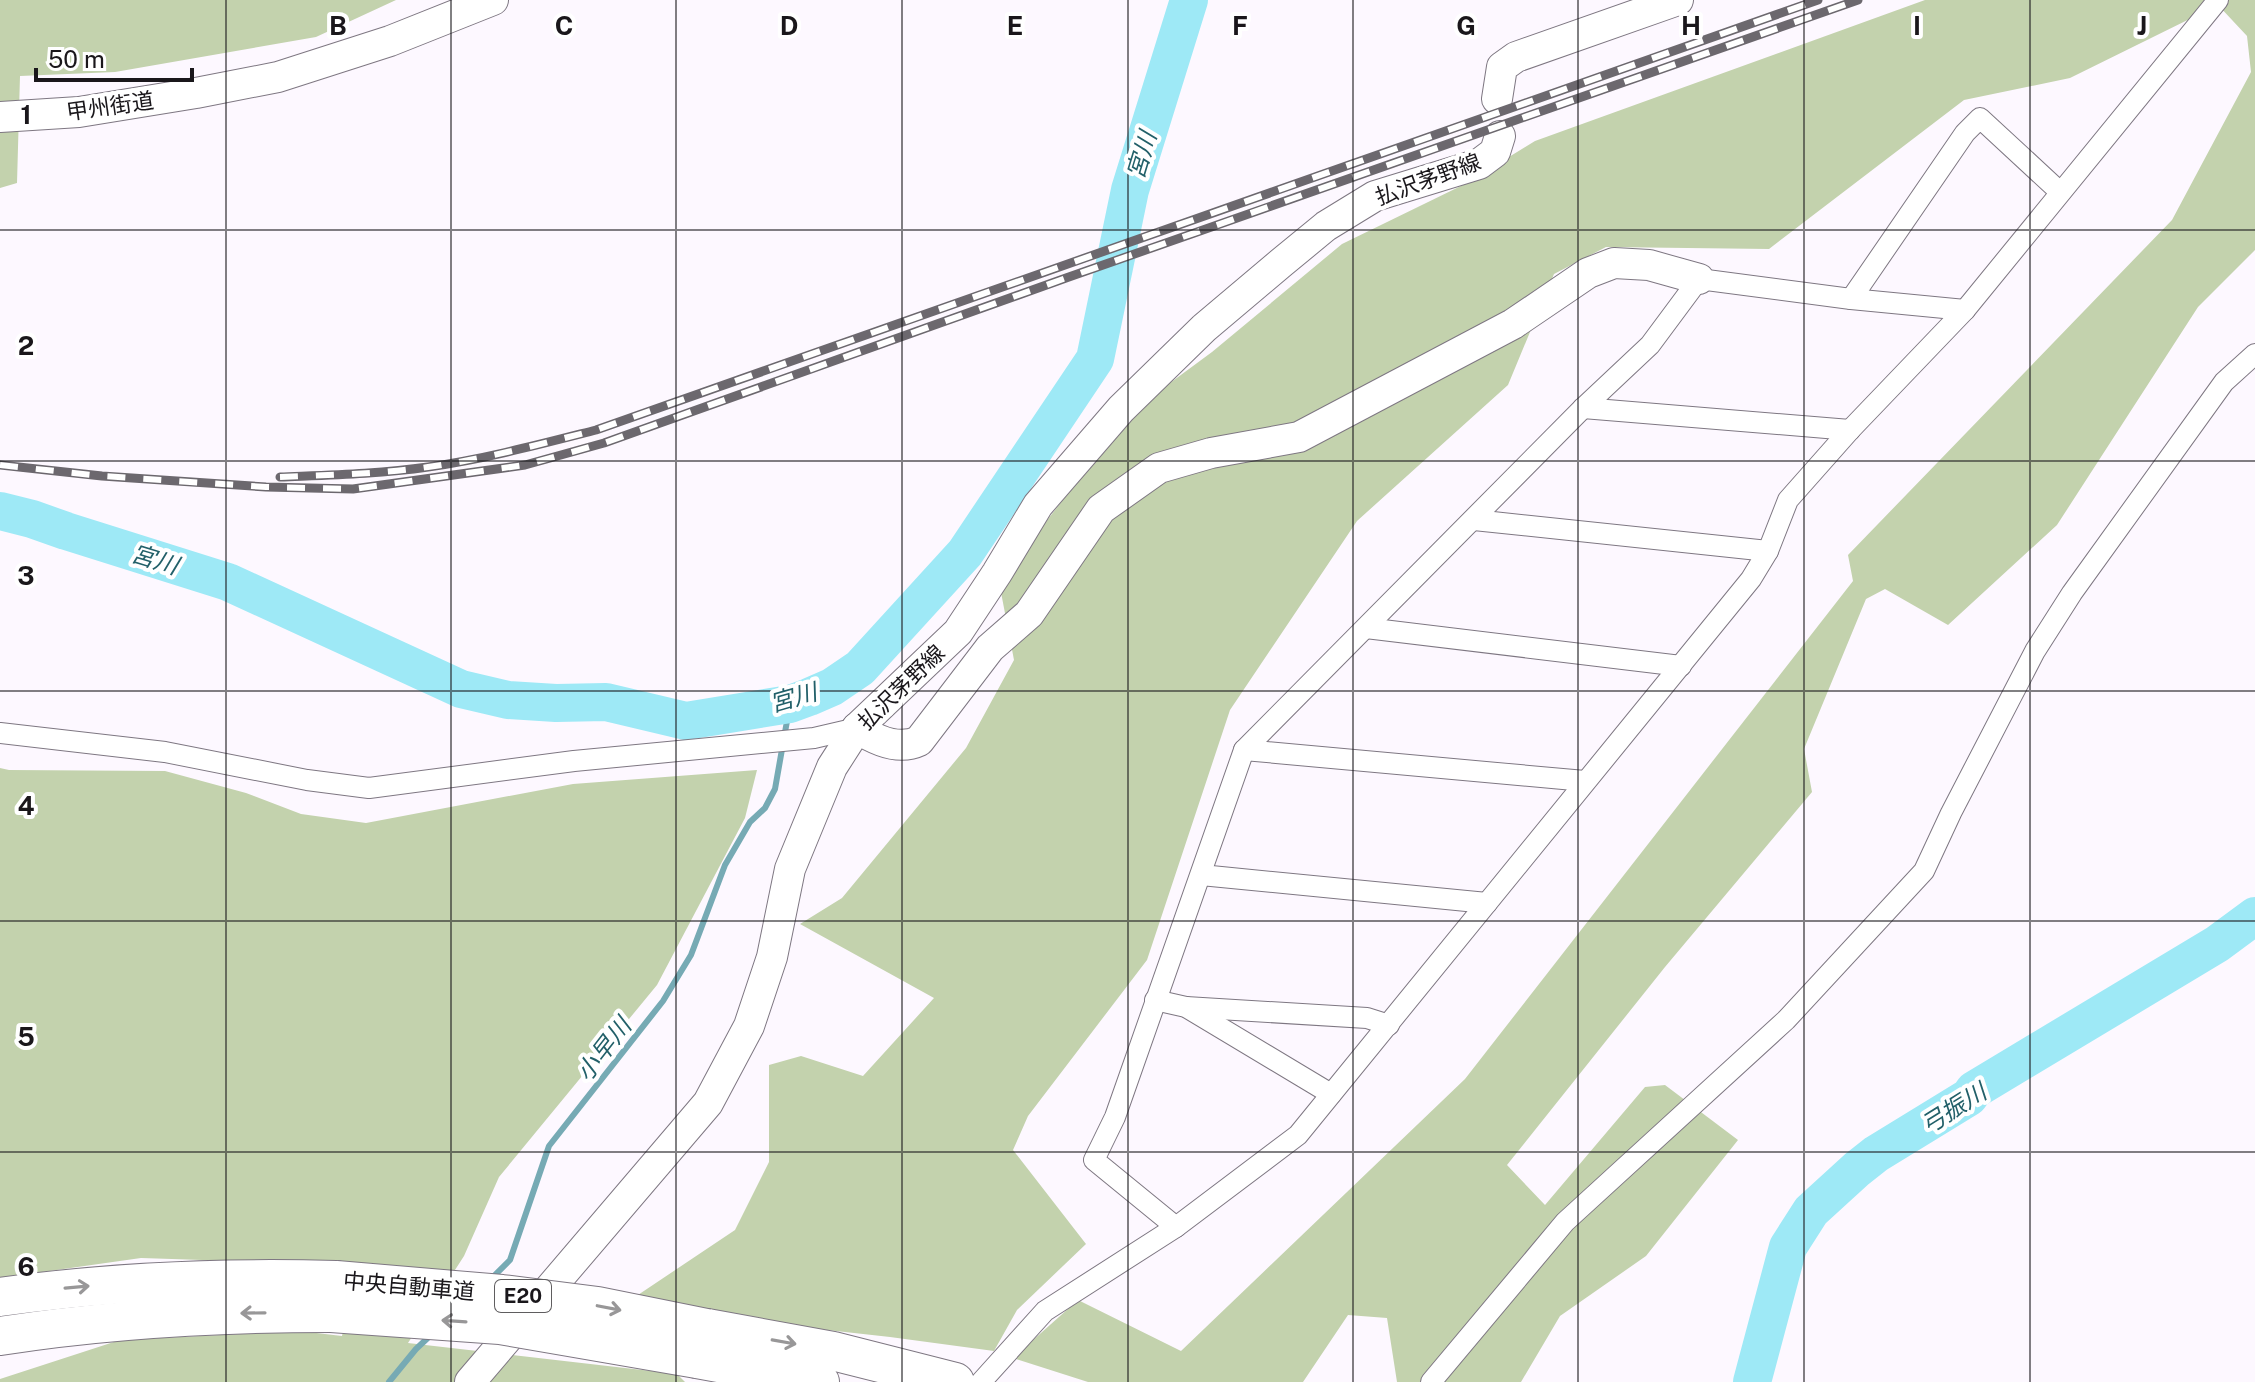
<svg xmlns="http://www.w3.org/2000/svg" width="2255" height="1382" font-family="'Public Sans','Noto Sans JP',sans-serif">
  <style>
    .green { fill: #c3d2ad }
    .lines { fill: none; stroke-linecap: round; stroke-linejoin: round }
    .stream { stroke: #76aab4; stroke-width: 6 }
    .river { stroke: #9ee9f6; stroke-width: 38 }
    .street-casing { stroke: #7e7782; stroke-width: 22 }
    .secondary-casing { stroke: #7e7782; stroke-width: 32 }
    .highway-casing { stroke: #7e7782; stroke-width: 40 }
    .street { stroke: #fff; stroke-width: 20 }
    .secondary { stroke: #fff; stroke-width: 30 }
    .highway { stroke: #fff; stroke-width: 38 }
    .rail-casing { stroke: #6c686e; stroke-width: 9 }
    .rail { stroke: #fff; stroke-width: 6; stroke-dasharray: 18; stroke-linecap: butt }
    .highway-bridge-casing { stroke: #7e7782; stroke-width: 40; stroke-linecap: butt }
    .highway-bridge { stroke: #fff; stroke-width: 38 }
    .oneway { stroke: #989798 }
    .grid { fill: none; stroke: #1a171b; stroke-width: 2; stroke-opacity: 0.55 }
    .labels { text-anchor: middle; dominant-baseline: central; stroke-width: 8; stroke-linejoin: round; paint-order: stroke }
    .shield { fill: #fff; stroke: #5f5d5f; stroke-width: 2 }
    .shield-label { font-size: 20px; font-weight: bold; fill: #1a171b }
    .street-label { font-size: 22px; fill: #1a171b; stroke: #fff }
    .water-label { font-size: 24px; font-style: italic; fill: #226069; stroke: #fff }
    .grid-label { font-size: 26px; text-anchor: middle; font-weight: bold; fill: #1a171b; stroke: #fff; stroke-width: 8; stroke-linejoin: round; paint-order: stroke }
  </style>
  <rect width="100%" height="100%" fill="#fdf8ff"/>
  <g class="green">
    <polygon points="0,0 396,0 316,37 115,72 20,76 17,183 0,188"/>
    <polygon points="1925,0 2255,0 2255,250 2198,307 2057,525 1948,625 1885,589 1866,599 1804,749 1812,792 1665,967 1507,1165 1545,1205 1645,1087 1665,1085 1738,1140 1646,1256 1560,1316 1521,1382 1397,1382 1387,1318 1348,1315 1303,1382 1088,1382 1013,1358 1078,1300 1181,1351 1465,1079 1853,581 1848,555 2172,220 2251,72 2247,36 2218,5 2070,78 1964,100 1769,249 1606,247 1554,274 1508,385 1357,521 1230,710 1147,960 1028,1116 1013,1150 1086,1244 1017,1310 994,1351 890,1337 620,1307 735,1230 769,1162 769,1065 801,1056 863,1076 934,998 800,924 842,898 966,748 1014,660 999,582 1132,411 1212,352 1342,244 1465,184 1535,141"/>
    <polygon points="0,768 9,770 165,771 246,793 301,814 366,823 573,784 757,770 745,818 657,985 499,1177 464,1256 408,1343 677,1374 685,1382 0,1382 0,1379 120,1340 299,1331 342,1336 356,1265 141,1258 0,1278"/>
  </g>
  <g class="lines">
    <g class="stream">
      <polyline points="490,1280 510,1260 549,1146 663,1001 691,955 725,865 750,822 765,808 775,789 790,704"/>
      <polyline points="389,1382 416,1349 432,1334"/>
    </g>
    <g class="river">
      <polyline points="0,511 32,519 66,531 228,582 461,689 508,700 556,703 606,702 686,721 790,704 809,697 832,687 860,668 965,553 1095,359 1130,190 1189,0"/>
      <polyline points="1752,1382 1788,1247 1811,1211 1857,1169 1876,1154 1969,1097 1974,1090 2217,944 2255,916"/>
    </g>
    <defs>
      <g id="street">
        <polyline points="1851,299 1965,133 1980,118 2060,192"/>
        <polyline points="1583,408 1850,430"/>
        <polyline points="1474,520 1768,551"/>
        <polyline points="1366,628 1681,666"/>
        <polyline points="0,733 165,752 307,780 369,788 574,761 814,738 857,728"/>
        <polyline points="1244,750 1585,781"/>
        <polyline points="1201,875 1487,903"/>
        <polyline points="1155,1000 1186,1007 1331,1094"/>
        <polyline points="1186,1007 1367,1018 1389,1025"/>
        <polyline points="1176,1227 1094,1160 1115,1117 1244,750 1583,408 1650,345 1699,279 1851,299 1965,310"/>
        <polyline points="981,1382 1045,1311 1176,1227 1298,1135 1751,579 1768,551 1788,500 1850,430 1965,310 2218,0"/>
        <polyline points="1431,1382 1565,1222 1786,1020 1924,871 1951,813 2035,651 2072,593 2224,382 2255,354"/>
      </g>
      <g id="secondary">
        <polyline points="1497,99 1502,67 1516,57 1678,0"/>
        <polyline points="0,117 79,112 196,93 278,77 390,41 493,0"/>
        <path d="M857,728C875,740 898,751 919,741L990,648L1029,614L1101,509L1159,468L1211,453L1299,437L1513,324L1588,273L1614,263L1649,265L1699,279"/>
        <polyline points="470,1382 708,1103 749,1026 772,957 790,869 832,767 857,728 958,632 997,573 1038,505 1121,409 1204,328 1281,263 1326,226 1375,196 1479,164 1495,152 1500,136"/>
      </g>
      <g id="highway">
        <path d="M0,1297C112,1281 223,1277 336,1280"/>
        <polyline points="707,1328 833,1351 955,1382"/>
        <path d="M0,1336C110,1319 220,1313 331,1313"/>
        <polyline points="697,1359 820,1382"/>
      </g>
    </defs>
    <use href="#street" class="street-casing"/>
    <use href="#secondary" class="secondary-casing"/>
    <use href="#highway" class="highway-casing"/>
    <use href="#street" class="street"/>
    <use href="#secondary" class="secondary"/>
    <use href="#highway" class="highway"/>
    <defs>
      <g id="rail">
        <polyline points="0,465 102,476 266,487 353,489 525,465 604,443 1066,278 1858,0"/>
        <path d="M280,477C329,475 379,474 428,467C485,459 541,444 596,430L1818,0"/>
      </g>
    </defs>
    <use href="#rail" class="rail-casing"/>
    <use href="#rail" class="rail"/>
    <defs>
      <g id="highway-bridge">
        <polyline points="336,1280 502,1294 598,1306 707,1328"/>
        <polyline points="331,1313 500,1325 697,1359"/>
      </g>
    </defs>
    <use href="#highway-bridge" class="highway-bridge-casing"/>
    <use href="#highway-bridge" class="highway-bridge"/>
  </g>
  <defs><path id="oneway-shaft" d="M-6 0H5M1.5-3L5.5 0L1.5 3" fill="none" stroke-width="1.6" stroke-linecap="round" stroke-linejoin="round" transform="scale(2)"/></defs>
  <g class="oneway">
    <use href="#oneway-shaft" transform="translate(77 1287) rotate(-5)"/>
    <use href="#oneway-shaft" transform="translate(609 1308) rotate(11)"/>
    <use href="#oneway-shaft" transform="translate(253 1313) rotate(179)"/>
    <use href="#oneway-shaft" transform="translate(454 1321) rotate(-176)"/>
    <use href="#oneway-shaft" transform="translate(784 1342) rotate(10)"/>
  </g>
  <path class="grid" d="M226,0V1382M451,0V1382M676,0V1382M902,0V1382M1128,0V1382M1353,0V1382M1578,0V1382M1804,0V1382M2030,0V1382M0,230H2255M0,461H2255M0,691H2255M0,921H2255M0,1152H2255"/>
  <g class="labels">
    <rect class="shield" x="495" y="1280" width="56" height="32" rx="6"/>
    <g class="shield-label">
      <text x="523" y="1296">E20</text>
    </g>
    <g class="street-label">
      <text transform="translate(110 106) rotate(-8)">甲州街道</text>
      <text transform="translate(1428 179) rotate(-20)">払沢茅野線</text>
      <text transform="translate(901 687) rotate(-44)">払沢茅野線</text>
      <text transform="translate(409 1286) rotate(5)">中央自動車道</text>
    </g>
    <g class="water-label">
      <text transform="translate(1141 155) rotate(-73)">宮川</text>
      <text transform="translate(155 559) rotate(17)">宮川</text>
      <text transform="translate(793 697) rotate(-16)">宮川</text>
      <text transform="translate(603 1049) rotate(-52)">小早川</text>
      <text transform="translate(1953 1108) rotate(-32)">弓振川</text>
    </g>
  </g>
  <g class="grid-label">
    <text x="338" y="35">B</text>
    <text x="564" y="35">C</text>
    <text x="789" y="35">D</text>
    <text x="1015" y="35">E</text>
    <text x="1240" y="35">F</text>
    <text x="1466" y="35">G</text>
    <text x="1691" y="35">H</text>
    <text x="1917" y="35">I</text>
    <text x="2142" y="35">J</text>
    <text x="26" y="124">1</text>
    <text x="26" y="355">2</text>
    <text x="26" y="585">3</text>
    <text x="26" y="815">4</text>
    <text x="26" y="1046">5</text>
    <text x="26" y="1276">6</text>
  </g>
  <path d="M36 68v12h156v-12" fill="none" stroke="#1a171b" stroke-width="4"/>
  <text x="48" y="68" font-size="24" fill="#1a171b" stroke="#ffffff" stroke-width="6" paint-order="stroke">50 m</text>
</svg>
